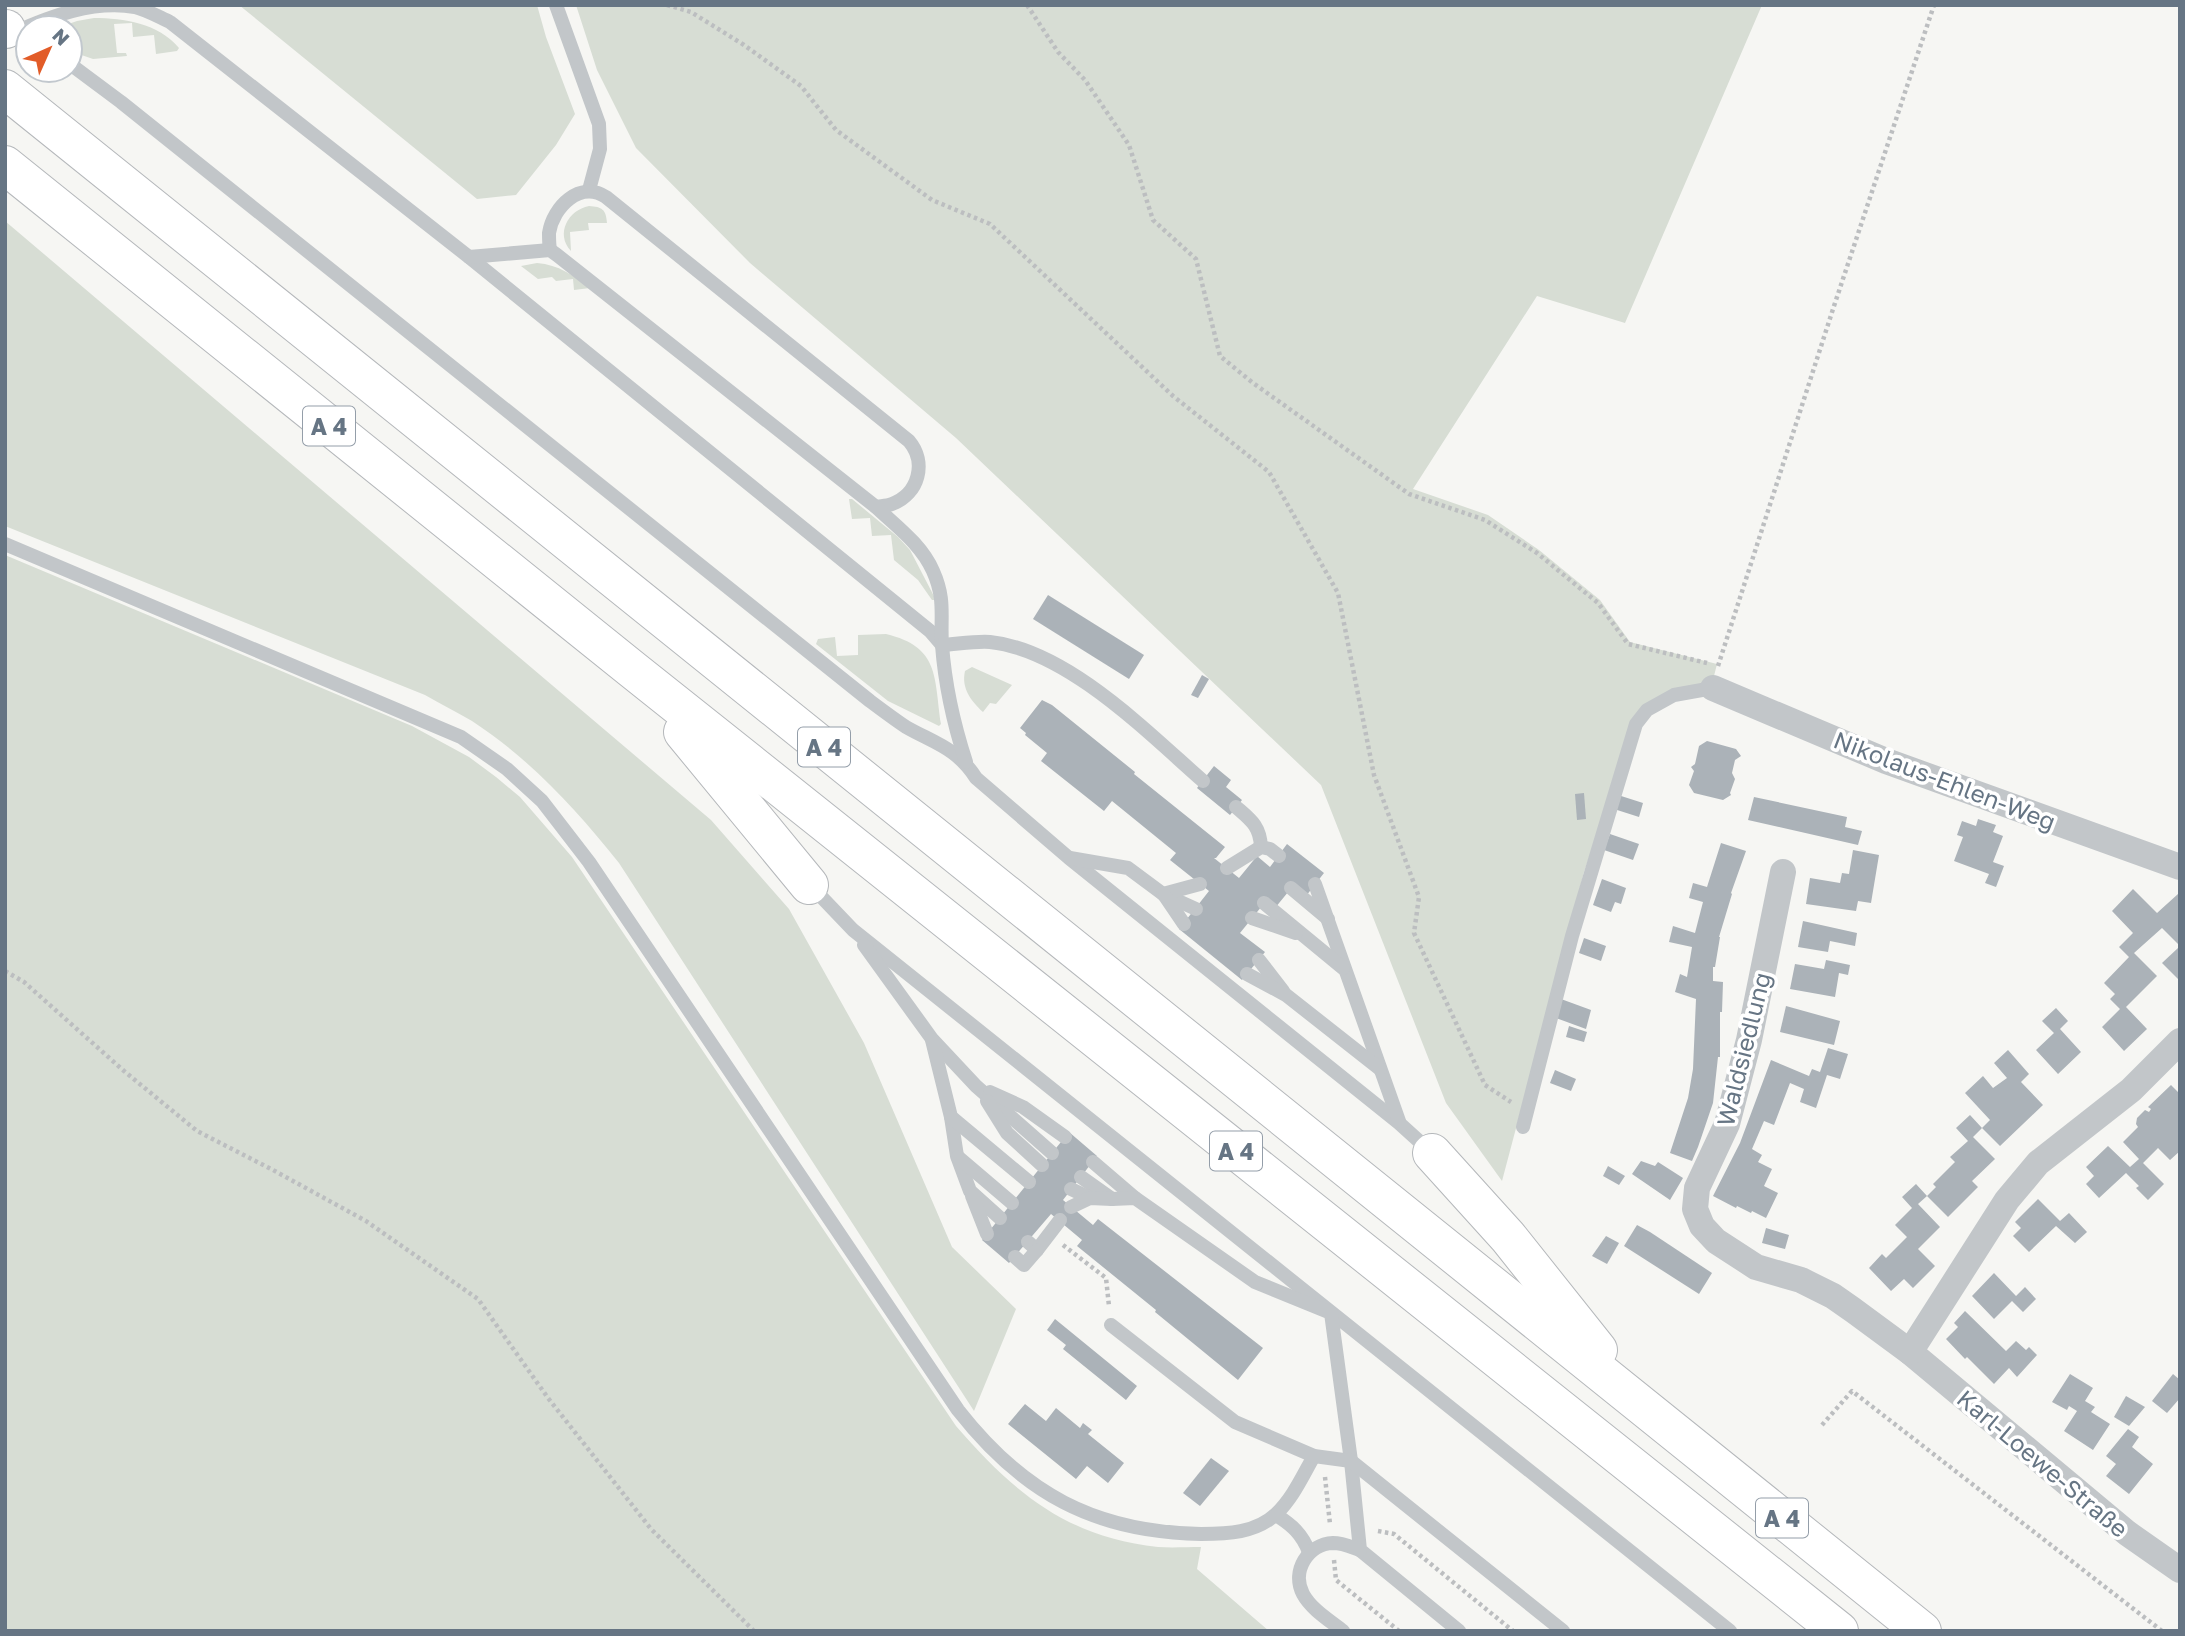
<svg xmlns="http://www.w3.org/2000/svg" width="2185" height="1636" font-family="'Golos Text',sans-serif">
  <style>
    .green { fill: #d7ddd4 }
    .building { fill: #abb2b8 }
    .lines { fill: none; stroke-linecap: round; stroke-linejoin: round }
    .motorway-casing { stroke: #b5b8bb; stroke-width: 40 }
    .path { stroke: #bcbec0; stroke-width: 4.5; stroke-dasharray: 3.5 3.5; stroke-linecap: butt }
    .service { stroke: #c2c6c9; stroke-width: 14 }
    .minor { stroke: #c2c6c9; stroke-width: 26 }
    .motorway { stroke: #fff; stroke-width: 38 }
    .labels { text-anchor: middle; dominant-baseline: central; stroke-width: 7; stroke-linejoin: round; paint-order: stroke }
    .shield { fill: #fff; stroke: #949ea9; stroke-width: 2 }
    .shield-label { font-size: 23px; font-weight: bold; fill: #667584 }
    .street-label { font-size: 24px; fill: #667584; stroke: #fff }
  </style>
  <rect width="100%" height="100%" fill="#f6f6f3"/>
  <g class="green">
    <polygon points="239,5 537,5 546,37 575,114 556,145 516,195 477,199"/>
    <polygon points="576,5 1762,5 1625,323 1537,296 1413,489 1488,515 1539,550 1600,600 1630,642 1717,664 1711,688 1668,694 1636,718 1584,872 1502,1181 1446,1103 1321,785 956,438 750,263 636,148 597,70"/>
    <path d="M94,18C124,18 158,23 179,48L177,51L156,54L154,35L133,37L132,23L114,24L117,53H126L127,56L93,59L70,51V28H57L77,21Z"/>
    <path d="M589,206C602,207 606,209 607,223H588L589,230L570,232L571,251C555,234 568,210 589,206Z"/>
    <path d="M5,221L711,820L789,909L864,1043L952,1247L1016,1309L974,1411L619,863C576,809 530,759 472,721C457,712 440,704 425,695L5,526Z"/>
    <path d="M537,263C559,265 573,275 590,288L574,290L573,279L556,281L552,277L538,279L521,266Z"/>
    <polygon points="849,499 852,499 898,537 910,550 936,600 932,600 918,580 894,560 891,535 872,536 870,518 852,519"/>
    <path d="M5,555L412,726L469,757L496,777L520,797L572,857L956,1426C1014,1493 1067,1537 1158,1547C1172,1548 1187,1547 1201,1547L1197,1569L1269,1631H5Z"/>
    <path d="M886,634C940,647 934,677 941,724L939,726L888,701L816,644L818,639L835,637L837,656L858,655V635Z"/>
    <path d="M972,667L1012,685L996,704L990,703L983,712C971,701 961,688 965,671Z"/>
  </g>
  <g class="building">
    <polygon points="1048,595 1144,655 1129,679 1033,619"/>
    <polygon points="1202,675 1209,679 1198,698 1191,695"/>
    <polygon points="1042,700 1052,705 1135,772 1134,774 1225,847 1216,858 1214,858 1239,878 1257,856 1270,867 1287,844 1324,873 1306,896 1293,886 1275,908 1266,901 1240,933 1265,952 1242,980 1179,929 1209,891 1170,860 1176,853 1112,801 1104,811 1041,761 1047,753 1025,735 1026,733 1020,728"/>
    <polygon points="1707,741 1736,749 1741,756 1735,760 1732,773 1735,779 1730,793 1731,795 1723,800 1694,793 1689,785 1694,771 1691,767 1695,764 1699,746"/>
    <polygon points="1214,766 1231,780 1226,787 1242,800 1230,815 1197,788"/>
    <polygon points="1584,793 1586,819 1577,820 1575,794"/>
    <polygon points="1618,795 1643,803 1639,817 1614,809"/>
    <polygon points="1754,797 1847,817 1845,827 1862,831 1858,845 1748,820"/>
    <polygon points="1978,819 1996,825 1993,832 2003,836 1993,862 2004,866 1996,887 1985,883 1989,874 1954,861 1963,837 1957,835 1962,821 1976,826"/>
    <polygon points="1610,834 1639,844 1633,860 1604,850"/>
    <polygon points="1721,843 1746,851 1731,893 1732,894 1719,937 1720,937 1715,967 1713,967 1713,981 1723,982 1722,1012 1720,1012 1720,1057 1718,1057 1713,1103 1698,1147 1692,1161 1670,1153 1688,1098 1693,1069 1696,999 1675,992 1680,974 1687,977 1692,947 1669,942 1673,926 1695,933 1703,902 1689,898 1693,883 1707,887"/>
    <polygon points="1853,850 1879,855 1871,903 1858,901 1856,911 1806,904 1810,878 1840,883 1842,873 1849,874"/>
    <polygon points="1602,879 1626,888 1621,904 1615,902 1611,912 1593,905"/>
    <polygon points="2133,889 2157,913 2178,894 2180,895 2180,946 2162,928 2134,953 2157,976 2126,1007 2147,1029 2124,1051 2102,1027 2120,1009 2110,999 2115,994 2104,983 2129,957 2119,947 2133,933 2112,911"/>
    <polygon points="1803,921 1857,933 1855,946 1830,941 1828,952 1798,947"/>
    <polygon points="1584,938 1606,946 1601,961 1579,953"/>
    <polygon points="2178,948 2180,950 2178,979 2162,963"/>
    <polygon points="1826,960 1850,965 1848,975 1839,973 1835,997 1790,989 1795,964 1824,969"/>
    <polygon points="1561,999 1591,1010 1586,1029 1556,1018"/>
    <polygon points="1786,1006 1840,1021 1834,1045 1780,1032"/>
    <polygon points="2056,1008 2068,1021 2060,1029 2081,1052 2058,1074 2036,1050 2054,1033 2042,1021"/>
    <polygon points="1569,1026 1587,1032 1584,1042 1566,1037"/>
    <polygon points="1828,1048 1848,1054 1840,1079 1827,1075 1816,1108 1800,1102 1804,1089 1790,1083 1774,1125 1764,1121 1752,1149 1762,1155 1758,1162 1772,1169 1764,1186 1778,1193 1766,1218 1752,1211 1751,1213 1737,1206 1736,1208 1713,1196 1740,1143 1771,1060 1809,1076 1812,1069 1820,1072"/>
    <polygon points="2008,1050 2029,1074 2021,1082 2043,1105 2000,1146 1982,1128 1990,1120 1965,1093 1983,1076 1993,1088 2007,1078 1994,1063"/>
    <polygon points="1555,1070 1576,1079 1571,1091 1550,1083"/>
    <polygon points="2171,1085 2180,1094 2180,1151 2170,1160 2158,1148 2143,1163 2164,1184 2148,1200 2136,1188 2139,1186 2126,1173 2099,1198 2086,1184 2094,1176 2086,1167 2108,1146 2130,1167 2139,1159 2123,1142 2138,1127 2136,1124 2137,1118 2145,1110 2149,1112 2151,1109 2148,1107"/>
    <polygon points="1970,1115 1982,1128 1973,1137 1995,1159 1972,1181 1978,1187 1948,1217 1927,1196 1918,1204 1940,1227 1918,1249 1935,1266 1913,1288 1904,1279 1891,1291 1869,1268 1882,1254 1886,1258 1907,1237 1895,1225 1912,1208 1902,1197 1916,1184 1927,1196 1936,1187 1933,1184 1955,1162 1950,1157 1968,1141 1956,1128"/>
    <polygon points="1069,1132 1097,1156 1063,1200 1093,1225 1098,1219 1263,1348 1238,1380 1155,1312 1156,1310 1077,1246 1082,1240 1051,1214 1009,1263 982,1240"/>
    <polygon points="1641,1161 1655,1166 1658,1162 1683,1178 1670,1200 1632,1174"/>
    <polygon points="1608,1166 1625,1176 1619,1185 1603,1176"/>
    <polygon points="2038,1199 2060,1221 2069,1213 2087,1232 2075,1243 2056,1226 2029,1252 2013,1236 2021,1228 2015,1222"/>
    <polygon points="1637,1225 1650,1232 1712,1273 1699,1294 1624,1246"/>
    <polygon points="1766,1228 1789,1235 1785,1249 1762,1243"/>
    <polygon points="1606,1236 1619,1243 1607,1264 1592,1256"/>
    <polygon points="1994,1273 2016,1296 2025,1287 2036,1299 2023,1312 2012,1301 1994,1319 1972,1296"/>
    <polygon points="1965,1311 2006,1351 2016,1341 2026,1350 2029,1347 2037,1355 2017,1377 2009,1368 1994,1384 1967,1357 1965,1359 1946,1339 1958,1327 1954,1323"/>
    <polygon points="1055,1319 1137,1386 1126,1400 1063,1349 1066,1345 1047,1330"/>
    <polygon points="2070,1374 2093,1388 2085,1401 2095,1407 2091,1412 2110,1424 2093,1450 2064,1431 2077,1411 2069,1406 2067,1410 2052,1402"/>
    <polygon points="2173,1374 2180,1380 2180,1398 2167,1413 2152,1401"/>
    <polygon points="2126,1396 2145,1407 2129,1426 2114,1417"/>
    <polygon points="1025,1404 1046,1421 1056,1408 1080,1428 1083,1423 1092,1430 1088,1434 1124,1463 1108,1483 1087,1466 1076,1479 1008,1424"/>
    <polygon points="2128,1429 2139,1437 2132,1447 2153,1464 2129,1494 2106,1476 2116,1464 2106,1456"/>
    <polygon points="1211,1458 1229,1471 1200,1506 1183,1493"/>
  </g>
  <g class="lines">
    <defs>
      <g id="motorway">
        <polyline points="5,29 6,29"/>
        <polyline points="5,89 1922,1631"/>
        <polyline points="5,165 633,670 1839,1631"/>
        <polyline points="683,732 809,885"/>
        <polyline points="1432,1153 1508,1237 1598,1350"/>
      </g>
    </defs>
    <use href="#motorway" class="motorway-casing"/>
    <g class="path">
      <polyline points="667,5 691,12 744,45 801,86 836,130 932,200 990,224 1173,396 1269,472 1338,593 1374,775 1419,897 1414,933 1485,1085 1511,1102"/>
      <polyline points="1027,5 1058,52 1085,80 1129,145 1153,220 1196,259 1220,356 1253,383 1409,494 1485,520 1537,553 1598,603 1628,644 1707,663"/>
      <polyline points="1718,666 1834,306 1934,5"/>
      <polyline points="5,971 24,982 124,1071 197,1131 273,1170 366,1221 478,1299 548,1398 651,1529 754,1631"/>
      <polyline points="1063,1245 1106,1278 1109,1306"/>
      <polyline points="1822,1425 1852,1391 2162,1631"/>
      <polyline points="1325,1477 1330,1524"/>
      <polyline points="1378,1531 1394,1534 1513,1631"/>
      <polyline points="1334,1560 1336,1580 1399,1631"/>
    </g>
    <g class="service">
      <polyline points="556,5 599,124 600,149 589,190"/>
      <path d="M13,33C51,16 93,0 135,7C147,10 159,17 170,22L469,257L930,631L942,645"/>
      <path d="M70,64L121,102L870,701C882,710 894,719 906,727C934,743 957,748 976,778L1069,858L1399,1123L1431,1152"/>
      <path d="M550,250C549,244 549,238 549,233C553,207 580,180 606,197L909,441C927,462 919,494 892,504C887,506 881,506 876,507"/>
      <path d="M469,257L550,250L557,255L876,507C897,527 921,544 933,571C946,600 940,616 942,645C945,685 954,725 966,762"/>
      <path d="M5,544L461,737L507,769L542,801L589,862L958,1410C1023,1493 1094,1532 1201,1534C1227,1534 1256,1533 1276,1514C1293,1498 1303,1475 1314,1456"/>
      <path d="M942,645C958,644 975,641 990,642C1067,650 1147,732 1203,781"/>
      <path d="M1236,807C1251,820 1260,826 1261,847"/>
      <polyline points="1070,858 1128,868 1163,894 1196,909"/>
      <polyline points="1227,868 1261,847 1270,849 1279,856"/>
      <polyline points="1315,884 1399,1121"/>
      <polyline points="810,885 853,930 1730,1631"/>
      <polyline points="1291,888 1328,919"/>
      <polyline points="1163,894 1200,884"/>
      <polyline points="1165,896 1184,924"/>
      <polyline points="1264,903 1343,968"/>
      <polyline points="1252,918 1296,933"/>
      <polyline points="864,945 932,1039 976,1086 1052,1153"/>
      <polyline points="1259,960 1283,991"/>
      <polyline points="1247,974 1286,995 1380,1069"/>
      <polyline points="932,1040 951,1117 957,1156 970,1191 1000,1218"/>
      <polyline points="990,1092 1023,1107 1065,1137"/>
      <polyline points="987,1101 1007,1133 1042,1165"/>
      <polyline points="951,1117 1029,1182"/>
      <polyline points="1523,1127 1572,936 1636,724 1647,710 1674,695 1713,688"/>
      <polyline points="958,1157 1012,1203"/>
      <polyline points="1093,1162 1135,1198"/>
      <polyline points="1081,1177 1112,1199 1135,1198 1255,1282 1331,1313 1351,1461 1360,1550 1459,1631"/>
      <polyline points="1071,1189 1090,1198"/>
      <polyline points="972,1196 987,1234"/>
      <polyline points="1071,1207 1090,1198 1112,1199"/>
      <polyline points="1028,1242 1037,1250 1060,1220"/>
      <polyline points="1015,1257 1024,1265 1037,1250"/>
      <polyline points="1111,1325 1235,1422 1314,1456 1351,1461 1563,1631"/>
      <path d="M1276,1515C1292,1525 1302,1534 1309,1552"/>
      <path d="M1343,1631C1329,1620 1311,1609 1303,1594C1291,1571 1308,1544 1333,1543C1343,1543 1351,1547 1360,1550"/>
    </g>
    <g class="minor">
      <polyline points="1713,688 1886,761 2180,867"/>
      <polyline points="1783,872 1749,1040 1727,1124 1697,1188 1695,1209 1702,1226 1716,1241 1756,1267 1801,1280 1833,1296 1853,1310 1910,1352 2127,1533 2180,1570"/>
      <polyline points="1910,1352 2007,1200 2038,1163 2131,1090 2180,1041"/>
    </g>
    <use href="#motorway" class="motorway"/>
  </g>
  <g class="labels">
    <g class="shield">
      <rect x="303" y="406.5" width="52" height="39" rx="5"/>
      <rect x="798" y="727.5" width="52" height="39" rx="5"/>
      <rect x="1210" y="1131.5" width="52" height="39" rx="5"/>
      <rect x="1756" y="1498.5" width="52" height="39" rx="5"/>
    </g>
    <g class="shield-label">
      <text x="329" y="426">A 4</text>
      <text x="824" y="747">A 4</text>
      <text x="1236" y="1151">A 4</text>
      <text x="1782" y="1518">A 4</text>
    </g>
    <g class="street-label">
      <text transform="translate(1945 780) rotate(21)">Nikolaus-Ehlen-Weg</text>
      <text transform="translate(1743 1049) rotate(-76)">Waldsiedlung</text>
      <text transform="translate(2043 1463) rotate(40)">Karl-Loewe-Straße</text>
    </g>
  </g>
  <rect width="2185" height="1636" fill="none" stroke="#667584" stroke-width="14"/>
  <g transform="translate(49 49) rotate(45)"><circle r="33" fill="#ffffff" stroke="#c2c8ce" stroke-width="2"/>
  <path d="M0-5L12 26L0 18L-12 26Z" fill="#e25c28"/>
  <text y="-10" font-size="19" font-weight="bold" text-anchor="middle" fill="#667584">N</text>
  </g>
</svg>
